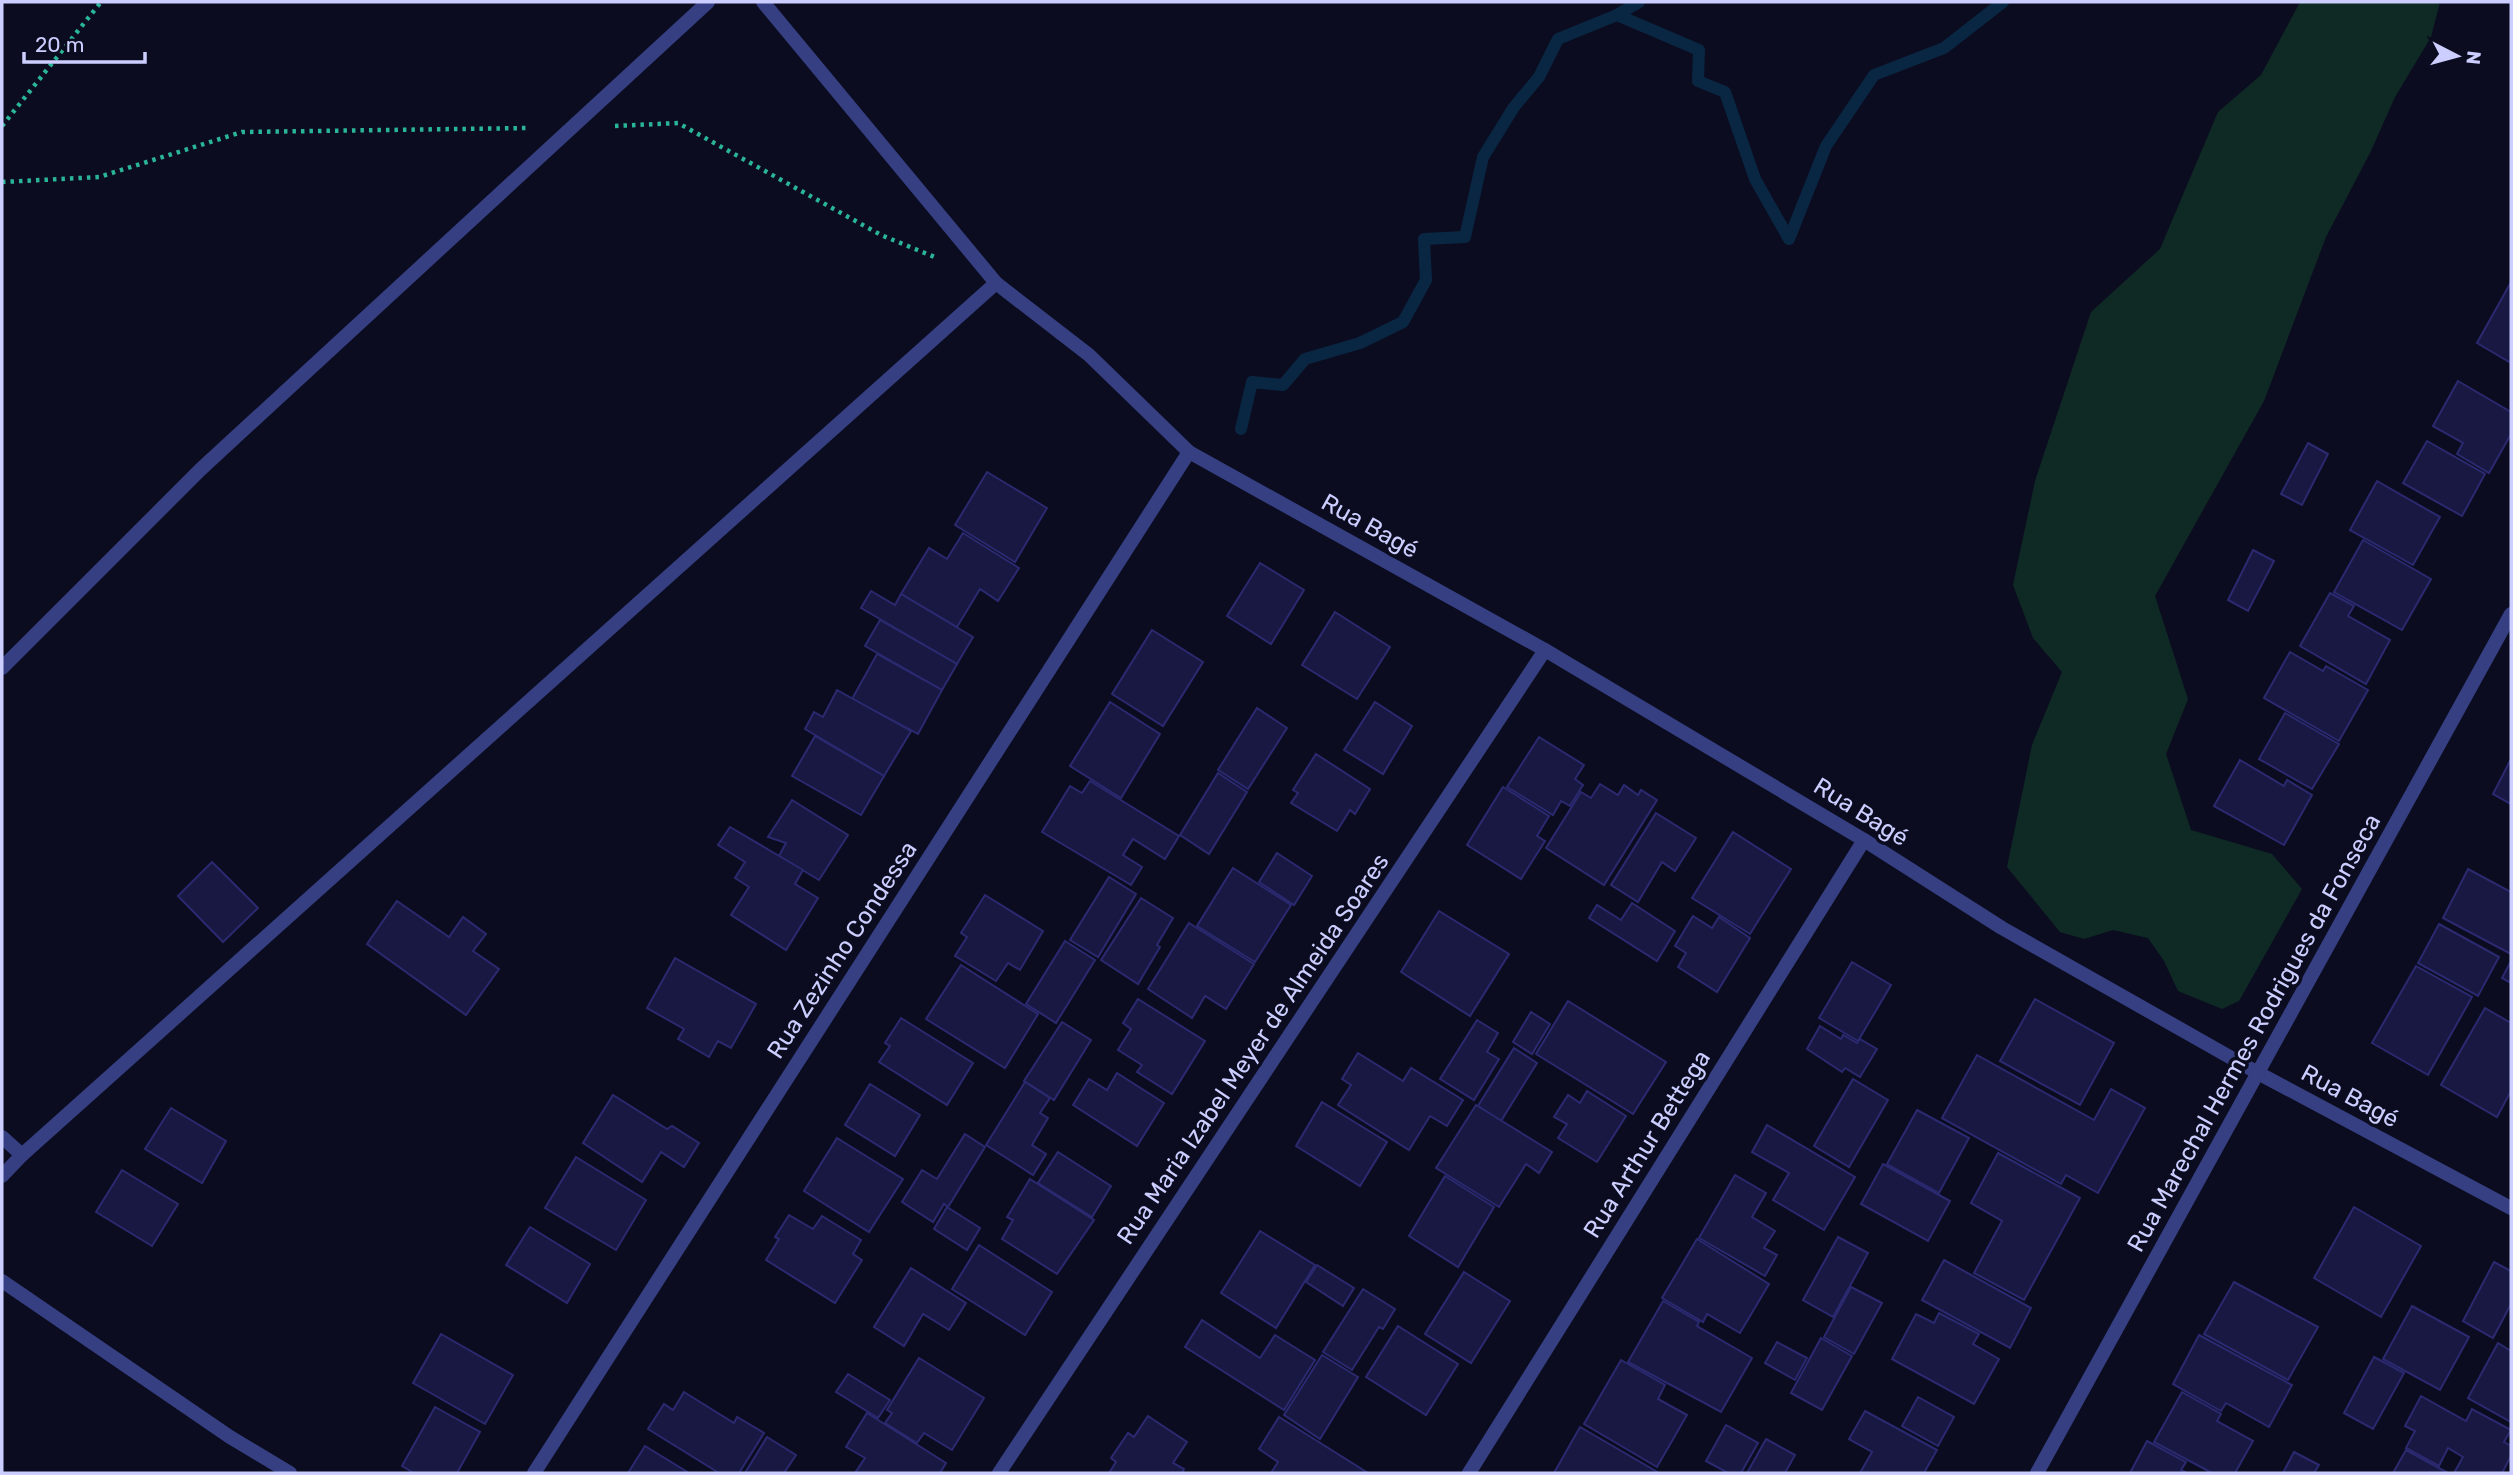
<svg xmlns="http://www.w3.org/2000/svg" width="2513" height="1475" font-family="Rubik,sans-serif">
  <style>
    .green { fill: #0f2a25 }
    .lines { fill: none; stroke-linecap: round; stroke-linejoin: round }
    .stream { stroke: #092742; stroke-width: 12 }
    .building { fill: #191842; stroke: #2b296f; stroke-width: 2 }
    .path { stroke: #2ab596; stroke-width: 4.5; stroke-dasharray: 3.5 5; stroke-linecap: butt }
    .street { stroke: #353f81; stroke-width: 14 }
    .labels { text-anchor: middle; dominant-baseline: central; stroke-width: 7; stroke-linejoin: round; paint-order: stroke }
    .street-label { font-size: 24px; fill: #cbceff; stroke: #0c0c20 }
  </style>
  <rect width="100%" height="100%" fill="#0c0c20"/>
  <polygon class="green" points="2300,2 2440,2 2431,37 2395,97 2371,151 2326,237 2264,401 2155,596 2188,699 2166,754 2191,830 2272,854 2302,889 2239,1001 2222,1009 2178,991 2164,961 2148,938 2113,930 2084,939 2060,932 2007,867 2032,745 2062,672 2033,638 2013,585 2035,481 2091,312 2160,249 2218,112 2261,75"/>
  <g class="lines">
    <g class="stream">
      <polyline points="1617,15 1699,50 1698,81 1725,92 1755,179 1789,239 1826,146 1874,75 1944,48 2003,2"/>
      <polyline points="1241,429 1252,382 1283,385 1305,359 1360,343 1403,322 1426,280 1424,239 1465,237 1483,157 1514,107 1539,77 1558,39 1617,15 1639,2"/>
    </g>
  </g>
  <g class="building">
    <polygon points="2511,282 2511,363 2477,343"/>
    <polygon points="2458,381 2511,412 2511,434 2489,473 2457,454 2463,443 2433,426"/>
    <polygon points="2427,441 2485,474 2462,516 2403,483"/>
    <polygon points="2308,443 2328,454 2302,505 2281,494"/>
    <polygon points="987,472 1047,508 1015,562 955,525"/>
    <polygon points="2377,481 2440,517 2413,565 2350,530"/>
    <polygon points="963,533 1019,568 998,601 980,589 957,627 901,594 929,548 947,559"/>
    <polygon points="2363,540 2431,579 2402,630 2334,592"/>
    <polygon points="2253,550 2274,561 2248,611 2228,600"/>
    <polygon points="1260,563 1304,590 1271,644 1227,616"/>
    <polygon points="871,591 895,605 901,594 973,637 957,664 861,608"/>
    <polygon points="2330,593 2354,606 2348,616 2390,640 2366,684 2300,646"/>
    <polygon points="1335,612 1390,647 1357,699 1302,665"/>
    <polygon points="880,620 957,664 942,690 865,646"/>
    <polygon points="1152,630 1203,662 1163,726 1112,694"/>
    <polygon points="2290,652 2323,671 2326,666 2368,690 2339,741 2264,698"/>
    <polygon points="877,654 942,690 918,734 852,699"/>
    <polygon points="837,690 911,731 884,776 805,729 814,712 823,717"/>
    <polygon points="1110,702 1160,734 1121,798 1070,766"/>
    <polygon points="1375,702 1412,726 1383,774 1344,750"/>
    <polygon points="1257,708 1287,728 1248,789 1218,770"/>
    <polygon points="2285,713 2339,744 2312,789 2259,759"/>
    <polygon points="815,736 884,776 861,815 792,776"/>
    <polygon points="1539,737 1584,765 1575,779 1583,785 1570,806 1561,801 1553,815 1507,787"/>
    <polygon points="1316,754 1370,789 1355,814 1350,810 1337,831 1291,803 1298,793 1293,790"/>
    <polygon points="2511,759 2511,804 2493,794"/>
    <polygon points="2240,760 2284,786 2287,780 2312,795 2284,845 2214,806"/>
    <polygon points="1218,773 1247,792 1209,854 1180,835"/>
    <polygon points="1090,781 1179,836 1165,859 1133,839 1123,855 1142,867 1131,885 1042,832 1070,786 1082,793"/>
    <polygon points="1600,784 1618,795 1624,785 1638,795 1641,790 1657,800 1604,885 1546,848 1581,792 1591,798"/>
    <polygon points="1503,787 1549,816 1537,836 1545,841 1521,879 1467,845"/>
    <polygon points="792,800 848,835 819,880 779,856 786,843 768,837"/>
    <polygon points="1656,813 1696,838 1675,871 1662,862 1638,902 1611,885"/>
    <polygon points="730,827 803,870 795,884 818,898 786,950 731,915 749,887 735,878 745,862 718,845"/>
    <polygon points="1733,832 1791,869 1750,934 1692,898"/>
    <polygon points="1277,853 1312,876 1294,905 1259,882"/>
    <polygon points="212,862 258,908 223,942 178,896"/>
    <polygon points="1233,868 1291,905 1255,962 1197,926"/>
    <polygon points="2468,869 2511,892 2511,954 2443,918"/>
    <polygon points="1109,877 1136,894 1098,957 1070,940"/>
    <polygon points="985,895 1043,931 1020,970 1008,963 996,981 955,956 967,937 961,933"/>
    <polygon points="1141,898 1173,918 1157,945 1160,947 1138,984 1101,960"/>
    <polygon points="397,901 449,937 463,917 486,934 473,951 499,969 466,1015 367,944"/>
    <polygon points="1632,903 1675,931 1657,961 1589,918 1597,905 1621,920"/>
    <polygon points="1439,911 1509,954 1470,1016 1401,972"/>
    <polygon points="1693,916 1712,928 1719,917 1750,938 1717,992 1678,967 1686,953 1675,946"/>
    <polygon points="1189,923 1254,964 1226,1009 1205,996 1192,1018 1148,989"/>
    <polygon points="2439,924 2499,957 2478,996 2418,963"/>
    <polygon points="1065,941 1095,960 1056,1023 1026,1004"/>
    <polygon points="675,958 756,1004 731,1048 718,1041 709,1057 678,1039 684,1029 647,1008"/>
    <polygon points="2511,961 2511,983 2502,978"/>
    <polygon points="1852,962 1891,985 1858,1041 1819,1018"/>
    <polygon points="961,965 1038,1014 1005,1068 926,1019"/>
    <polygon points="2416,966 2472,997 2428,1075 2372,1043"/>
    <polygon points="1138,999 1205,1041 1172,1094 1137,1072 1142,1065 1118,1050 1131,1029 1123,1023"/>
    <polygon points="2035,999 2114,1043 2080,1105 2000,1061"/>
    <polygon points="1568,1001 1666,1062 1633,1114 1536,1054"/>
    <polygon points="2485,1008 2511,1023 2511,1091 2497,1117 2441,1085"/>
    <polygon points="1531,1012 1550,1024 1532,1054 1513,1042"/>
    <polygon points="901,1018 973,1063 947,1105 879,1062 890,1046 885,1043"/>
    <polygon points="1477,1020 1498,1033 1487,1052 1499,1059 1474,1100 1440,1079"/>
    <polygon points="1062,1022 1091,1040 1054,1100 1024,1081"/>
    <polygon points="1820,1026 1841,1039 1843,1035 1857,1043 1860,1039 1877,1049 1860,1077 1845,1068 1842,1072 1807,1049"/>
    <polygon points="1514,1048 1537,1063 1501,1121 1478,1106"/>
    <polygon points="1358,1053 1403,1081 1411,1068 1463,1100 1447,1126 1430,1116 1409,1150 1338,1105 1351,1085 1342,1079"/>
    <polygon points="1977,1055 2094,1120 2111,1089 2145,1108 2098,1193 2066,1175 2061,1184 1942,1118"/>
    <polygon points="1117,1073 1164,1103 1137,1146 1073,1105 1089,1079 1107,1090"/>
    <polygon points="1853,1079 1888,1100 1849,1167 1814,1146"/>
    <polygon points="1025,1082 1050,1098 1040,1113 1048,1118 1032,1145 1046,1154 1033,1175 986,1145"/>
    <polygon points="870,1084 920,1115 895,1156 845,1125"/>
    <polygon points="1587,1091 1626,1116 1597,1162 1558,1138 1567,1124 1554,1117 1568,1095 1580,1103"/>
    <polygon points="613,1095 667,1129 672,1126 699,1143 684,1167 661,1152 642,1182 583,1143"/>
    <polygon points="1322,1102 1387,1142 1360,1186 1296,1146"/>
    <polygon points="1476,1105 1552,1152 1539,1173 1526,1164 1499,1207 1436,1168"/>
    <polygon points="171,1108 226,1141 202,1183 145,1149"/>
    <polygon points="1917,1110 1969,1138 1939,1193 1887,1164"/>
    <polygon points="1767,1125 1855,1177 1824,1230 1773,1200 1789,1173 1752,1152"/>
    <polygon points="965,1134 985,1147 948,1207 944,1204 933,1222 902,1202 922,1170 937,1179"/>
    <polygon points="837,1138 903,1179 869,1232 804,1191"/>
    <polygon points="1058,1152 1111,1186 1092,1217 1038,1183"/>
    <polygon points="1998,1153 2080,1198 2024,1300 1974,1273 2002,1221 1971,1203"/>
    <polygon points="576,1157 646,1200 616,1250 545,1208"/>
    <polygon points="1883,1164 1950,1201 1928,1241 1861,1204"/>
    <polygon points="122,1170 178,1204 152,1246 96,1212"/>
    <polygon points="1735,1175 1766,1193 1752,1217 1775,1231 1764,1248 1777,1255 1765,1276 1699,1238"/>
    <polygon points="1445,1176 1494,1207 1458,1267 1409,1236"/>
    <polygon points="1030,1179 1094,1220 1057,1274 1002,1239 1013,1220 1007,1217"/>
    <polygon points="947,1207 980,1228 967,1250 934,1229"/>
    <polygon points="2354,1207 2421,1246 2381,1317 2314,1278"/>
    <polygon points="789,1215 813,1229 822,1216 861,1240 853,1254 862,1260 835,1303 766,1260 779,1239 775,1237"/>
    <polygon points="530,1227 590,1264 567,1303 506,1265"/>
    <polygon points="1260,1231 1315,1265 1276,1328 1221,1293"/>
    <polygon points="1838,1237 1868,1253 1833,1317 1803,1300"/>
    <polygon points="1697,1239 1769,1284 1740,1333 1707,1314 1703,1322 1662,1298"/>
    <polygon points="979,1245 1052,1292 1025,1335 952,1289"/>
    <polygon points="1944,1260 2031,1308 2010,1348 1922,1300"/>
    <polygon points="2494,1262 2511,1271 2511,1304 2493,1338 2463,1321"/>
    <polygon points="1317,1265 1354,1288 1343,1306 1306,1282"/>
    <polygon points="911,1268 966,1303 949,1330 923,1314 904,1346 874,1327"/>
    <polygon points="1464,1272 1510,1301 1471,1363 1425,1334"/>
    <polygon points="2234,1282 2318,1327 2288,1380 2204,1334"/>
    <polygon points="1851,1287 1882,1303 1854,1354 1824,1337"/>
    <polygon points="1363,1289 1395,1309 1383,1329 1379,1327 1352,1370 1323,1352"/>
    <polygon points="1663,1301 1699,1322 1697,1326 1752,1358 1721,1412 1628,1362"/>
    <polygon points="2412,1306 2469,1337 2440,1390 2383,1359"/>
    <polygon points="1939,1313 1979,1334 1973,1344 1999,1359 1974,1404 1892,1359 1916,1314 1934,1323"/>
    <polygon points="1202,1320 1260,1358 1275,1335 1315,1360 1284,1410 1185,1347"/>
    <polygon points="1398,1326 1458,1364 1426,1415 1366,1377"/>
    <polygon points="441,1334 513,1375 485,1424 413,1383"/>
    <polygon points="2199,1335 2292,1385 2269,1427 2226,1403 2221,1411 2173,1384"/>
    <polygon points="1821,1338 1852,1356 1822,1410 1791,1393"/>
    <polygon points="1777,1342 1807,1358 1795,1380 1765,1363"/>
    <polygon points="2498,1343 2511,1351 2511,1422 2468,1398"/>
    <polygon points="1322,1355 1358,1377 1320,1439 1284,1415"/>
    <polygon points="2374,1357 2404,1373 2373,1429 2344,1413"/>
    <polygon points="919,1358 984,1398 952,1450 924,1433 917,1443 885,1423 892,1413 887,1410"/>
    <polygon points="1621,1360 1665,1385 1658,1399 1687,1415 1657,1467 1584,1424"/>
    <polygon points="848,1374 890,1400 878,1418 836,1392"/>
    <polygon points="684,1392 734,1423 737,1417 764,1433 739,1473 719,1473 648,1429 664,1404 673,1410"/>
    <polygon points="2182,1392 2221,1414 2217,1421 2253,1441 2235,1473 2212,1473 2154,1442"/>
    <polygon points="2421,1396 2466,1421 2472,1409 2511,1430 2504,1442 2511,1446 2511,1456 2502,1473 2454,1473 2463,1457 2448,1448 2439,1466 2406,1448 2415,1431 2405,1426"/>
    <polygon points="1918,1397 1954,1417 1938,1446 1902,1426"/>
    <polygon points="435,1407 480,1432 457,1473 414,1473 402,1466"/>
    <polygon points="1865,1411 1937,1450 1924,1473 1860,1473 1872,1452 1849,1439"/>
    <polygon points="867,1413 946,1463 940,1473 855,1473 865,1458 846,1447"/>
    <polygon points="1148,1416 1187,1442 1173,1463 1184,1469 1182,1473 1109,1473 1116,1462 1111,1458 1128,1433 1134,1437"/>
    <polygon points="1279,1417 1368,1473 1271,1473 1278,1462 1259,1449"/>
    <polygon points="1726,1425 1758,1443 1741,1473 1728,1473 1706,1461"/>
    <polygon points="1580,1427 1659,1473 1554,1473"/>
    <polygon points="767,1437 796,1455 784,1473 745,1473"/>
    <polygon points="1766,1439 1795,1455 1785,1473 1747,1473"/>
    <polygon points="2147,1441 2186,1462 2181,1470 2187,1473 2130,1473"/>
    <polygon points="645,1446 689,1473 628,1473"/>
    <polygon points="2406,1450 2448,1473 2393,1473"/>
    <polygon points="2294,1452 2319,1465 2314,1473 2283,1473"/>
  </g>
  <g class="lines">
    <g class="path">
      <polyline points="2,126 101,2"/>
      <polyline points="615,126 678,123 881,235 937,258"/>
      <polyline points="2,182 99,177 242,132 529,128"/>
    </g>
    <g class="street">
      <polyline points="996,283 1089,355 1189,452 1545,650 1864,840 2002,928 2258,1073 2511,1208"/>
      <polyline points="2,668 201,469 708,2"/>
      <polyline points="2,1137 22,1155 2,1176"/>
      <polyline points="22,1155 996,283 763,2"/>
      <polyline points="2,1281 230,1437 290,1473"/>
      <polyline points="534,1473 1189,452"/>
      <polyline points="999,1473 1545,650"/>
      <polyline points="1469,1473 1864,840"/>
      <polyline points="2037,1473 2511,614"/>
    </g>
  </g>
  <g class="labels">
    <g class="street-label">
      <text transform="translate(1370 526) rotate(29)">Rua Bagé</text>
      <text transform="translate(1861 812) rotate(32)">Rua Bagé</text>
      <text transform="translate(842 950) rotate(-57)">Rua Zezinho Condessa</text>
      <text transform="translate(2254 1033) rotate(-61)">Rua Marechal Hermes Rodrigues da Fonseca</text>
      <text transform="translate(1253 1049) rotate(-56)">Rua Maria Izabel Meyer de Almeida Soares</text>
      <text transform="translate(2350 1096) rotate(28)">Rua Bagé</text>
      <text transform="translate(1647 1144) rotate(-58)">Rua Arthur Bettega</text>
    </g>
  </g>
  <rect width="2513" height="1475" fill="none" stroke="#cbceff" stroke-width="7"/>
  <g transform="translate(2457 56) rotate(96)" stroke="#0c0c20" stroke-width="5" paint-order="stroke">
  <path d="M0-5L12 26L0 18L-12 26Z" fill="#cbceff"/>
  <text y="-10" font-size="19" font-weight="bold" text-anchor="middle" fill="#cbceff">N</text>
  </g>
  <path d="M24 52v10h121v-10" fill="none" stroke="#cbceff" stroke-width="3.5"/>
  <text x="35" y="52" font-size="21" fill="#cbceff" stroke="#0c0c20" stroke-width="5" paint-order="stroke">20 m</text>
</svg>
